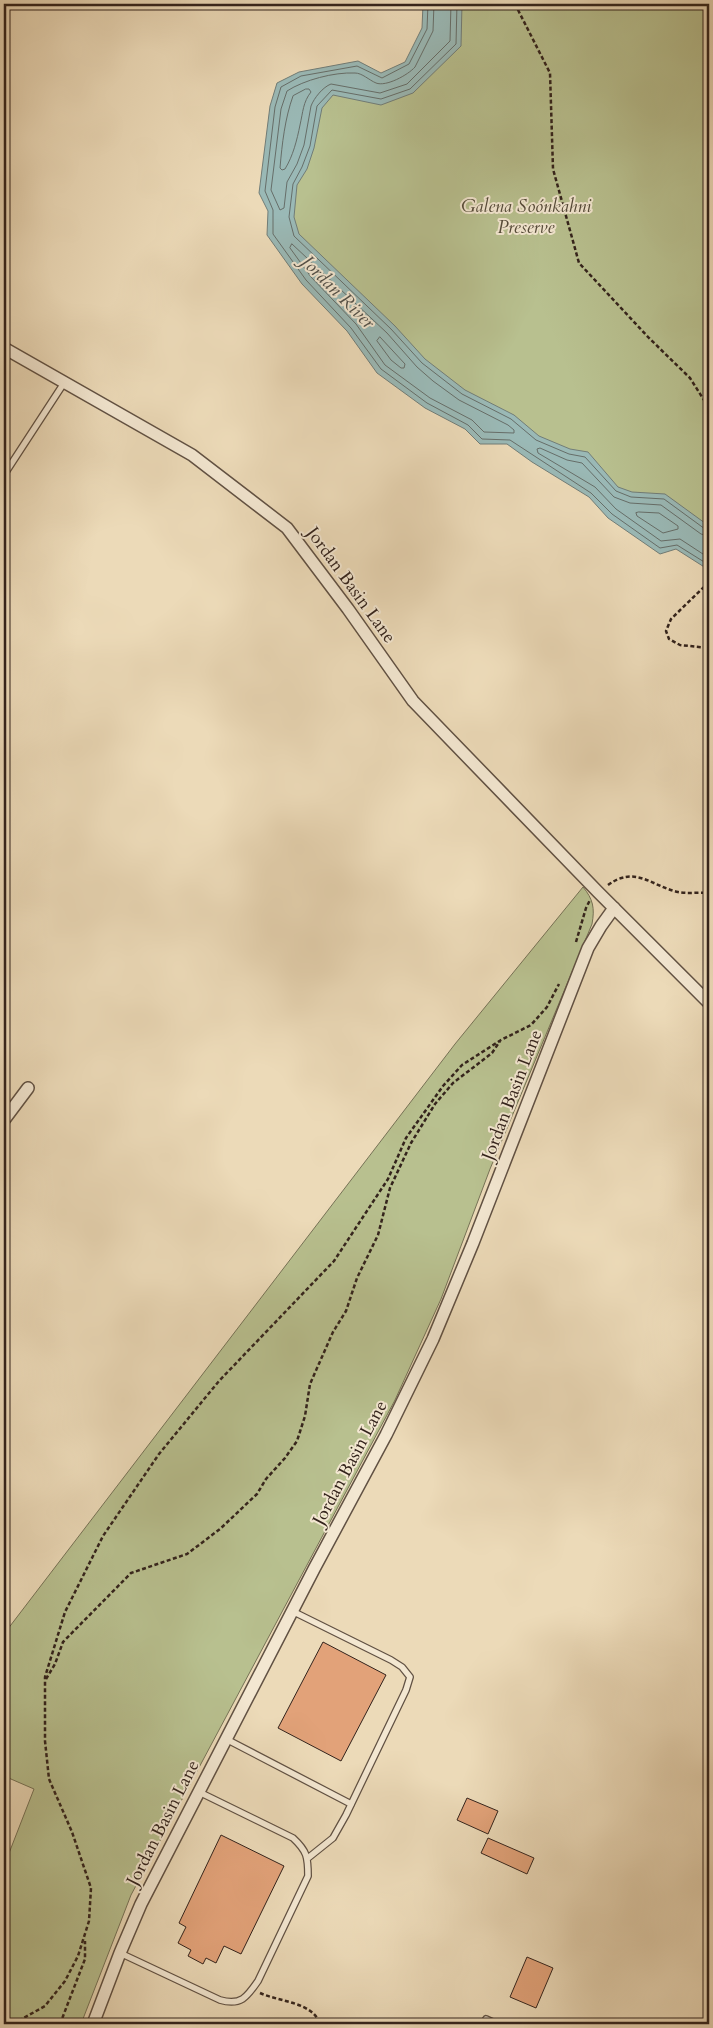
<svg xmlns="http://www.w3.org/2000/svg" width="713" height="2028" font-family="Cardo,serif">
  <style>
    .green { fill: #b8c08f; stroke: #767256 }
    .water { fill: #9ab9b6; stroke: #717d78 }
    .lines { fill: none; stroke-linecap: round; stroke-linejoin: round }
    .shore { stroke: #666e69; stroke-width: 1 }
    .building { fill: #e2a279; stroke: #33231c }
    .lane-casing { stroke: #615143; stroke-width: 8 }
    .street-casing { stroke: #615143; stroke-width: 14 }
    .path { stroke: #33231c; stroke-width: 2.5; stroke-dasharray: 4 2.5; stroke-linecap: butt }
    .lane { stroke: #f3e7d1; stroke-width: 5.5 }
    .street { stroke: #f3e7d1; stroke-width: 11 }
    .labels { text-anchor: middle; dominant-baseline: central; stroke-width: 4; stroke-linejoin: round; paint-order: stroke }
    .park-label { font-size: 18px; font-style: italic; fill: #544a39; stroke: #f3e7d1 }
    .street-label { font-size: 18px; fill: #33231c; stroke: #f3e7d1 }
    .water-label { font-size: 19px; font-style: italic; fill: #52504a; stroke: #f3e7d1 }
  </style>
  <rect width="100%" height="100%" fill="#ecdab8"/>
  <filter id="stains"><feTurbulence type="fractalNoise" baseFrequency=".004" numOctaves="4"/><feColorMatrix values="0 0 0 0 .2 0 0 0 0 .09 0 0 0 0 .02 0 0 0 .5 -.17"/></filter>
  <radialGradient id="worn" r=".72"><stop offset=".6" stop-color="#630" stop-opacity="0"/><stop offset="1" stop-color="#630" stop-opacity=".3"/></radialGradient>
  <g class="green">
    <polygon points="443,4 709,4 709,543 417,366 280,214 328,77 399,85"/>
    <path d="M583,887C593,899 595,908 592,924L490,1169L441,1299L395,1400L131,1895L81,2024H4V1866L34,1789L4,1776V1634L455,1044Z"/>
  </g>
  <polygon class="water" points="423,4 462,4 461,46 413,93 381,105 333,95 322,108 314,148 307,169 297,185 294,217 299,234 395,326 425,359 465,390 514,415 539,436 570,449 588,452 618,487 632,492 665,494 709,526 709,570 676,549 660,554 608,518 589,497 532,462 507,444 480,444 465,429 425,408 377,373 347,331 302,284 267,235 268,211 259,193 270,106 277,83 299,72 358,61 381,73 405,62 422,28"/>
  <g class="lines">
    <g class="shore">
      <polyline points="428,4 427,29 409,64 382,78 357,66 301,76 281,87 275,107 265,191 273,210 273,234 306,280 351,328 381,369 427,403 468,425 482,439 510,440 591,493 612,514 660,548 677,545 709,565"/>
      <path d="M434,4L433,31L415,67C408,75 386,87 376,83C369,80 362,73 355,73C334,72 304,80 287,91L281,109L271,190L280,210L284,208L287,182L297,164L304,145L311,106C314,98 323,87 331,84L380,93L407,84L450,41L451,4"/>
      <polyline points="457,4 456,44 410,89 381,99 332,90 317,106 310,146 302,167 293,184 289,217 294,236 391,329 422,363 462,394 511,419 536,440 569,454 585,457 616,491 631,497 664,499 705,529 709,530"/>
      <path d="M306,89H309L311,92C303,102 303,112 300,125C297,140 293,156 285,169L282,170L280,168C282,144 285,118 293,96Z"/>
      <polygon points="292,244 387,333 417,367 433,381 459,400 508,425 514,430 514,433 484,432 472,420 430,398 385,365 356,324 311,277 290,248"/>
      <polygon points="380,337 405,364 404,368 401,368 391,360 377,341"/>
      <polygon points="639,512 659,513 678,526 678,529 663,533 637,516 636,513"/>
      <polyline points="709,536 701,534 661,505 630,503 614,497 582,463 567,460 540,448 537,449 538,453 595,487 616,509 661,541 680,539 709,558"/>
    </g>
  </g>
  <g class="building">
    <polygon points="323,1642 386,1675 341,1761 278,1728"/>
    <polygon points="467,1798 498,1811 488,1834 457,1820"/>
    <polygon points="221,1835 284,1866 241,1954 224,1946 216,1963 206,1958 203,1964 188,1956 191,1950 178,1943 186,1927 179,1923"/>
    <polygon points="488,1838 534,1858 527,1874 481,1853"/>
    <polygon points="527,1957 553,1968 536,2008 510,1997"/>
  </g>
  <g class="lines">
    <defs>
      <g id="lane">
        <polyline points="4,475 64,383"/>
        <polyline points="292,1611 391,1660 402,1667 410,1677 406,1690 346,1815 333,1838 308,1858"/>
        <polyline points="226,1739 351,1804"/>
        <path d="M120,1953L220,2000C241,2006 247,1997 258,1981L308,1876C308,1857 307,1851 293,1838L199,1792"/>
        <polyline points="94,2019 107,2024"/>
        <polyline points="486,2019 497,2024"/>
      </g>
      <g id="street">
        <polyline points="4,348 192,455 287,528 348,609 413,701 598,892 709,1003"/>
        <polyline points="4,1120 28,1088"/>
        <polyline points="93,2024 120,1953 141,1904 314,1569 386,1435 433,1339 473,1243 588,948 601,926 614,908"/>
      </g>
    </defs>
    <use href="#lane" class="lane-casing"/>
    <use href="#street" class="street-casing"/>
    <g class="path">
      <polyline points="515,4 550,73 553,169 579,263 649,338 690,378 709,408"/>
      <polyline points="709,582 671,619 666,631 669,639 680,645 709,648"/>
      <path d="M608,885C636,865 651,886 678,892C687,894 699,892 709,893"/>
      <polyline points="576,942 586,908 590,900"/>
      <polyline points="46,1679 55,1664 63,1642 131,1573 187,1554 220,1529 257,1494 266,1479 285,1458 297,1441 305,1416 310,1384 333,1332 346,1311 357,1278 378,1235 390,1188 411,1143 435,1104 453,1083 492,1053 500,1041"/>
      <path d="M260,1993C280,2002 313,2002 320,2024"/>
      <polyline points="13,2024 45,2006 65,1981 78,1956 89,1921 91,1888 72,1832 49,1779 45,1741 45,1677 65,1612 103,1536 159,1454 219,1381 334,1261 388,1179 406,1138 443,1086 462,1065 501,1040 531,1025 547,1007 559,984"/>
      <polyline points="60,2024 85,1959 85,1941"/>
    </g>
    <use href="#lane" class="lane"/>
    <use href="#street" class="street"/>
  </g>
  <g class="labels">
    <g class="park-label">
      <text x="526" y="206">Galena Soónkahni<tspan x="526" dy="21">Preserve</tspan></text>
    </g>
    <g class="street-label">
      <text transform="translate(351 585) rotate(54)">Jordan Basin Lane</text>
      <text transform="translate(512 1095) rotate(-69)">Jordan Basin Lane</text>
      <text transform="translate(350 1463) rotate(-62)">Jordan Basin Lane</text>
      <text transform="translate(163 1823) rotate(-63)">Jordan Basin Lane</text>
    </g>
    <g class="water-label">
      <text transform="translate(338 292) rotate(45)">Jordan River</text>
    </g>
  </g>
  <rect width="713" height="2028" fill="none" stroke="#ecdab8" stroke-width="20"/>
  <rect x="5" y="5" width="703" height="2018" fill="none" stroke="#33231c" stroke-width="2.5"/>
  <rect x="10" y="10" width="693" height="2008" fill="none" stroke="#33231c"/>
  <rect width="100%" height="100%" filter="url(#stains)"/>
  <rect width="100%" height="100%" fill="url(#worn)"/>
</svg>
